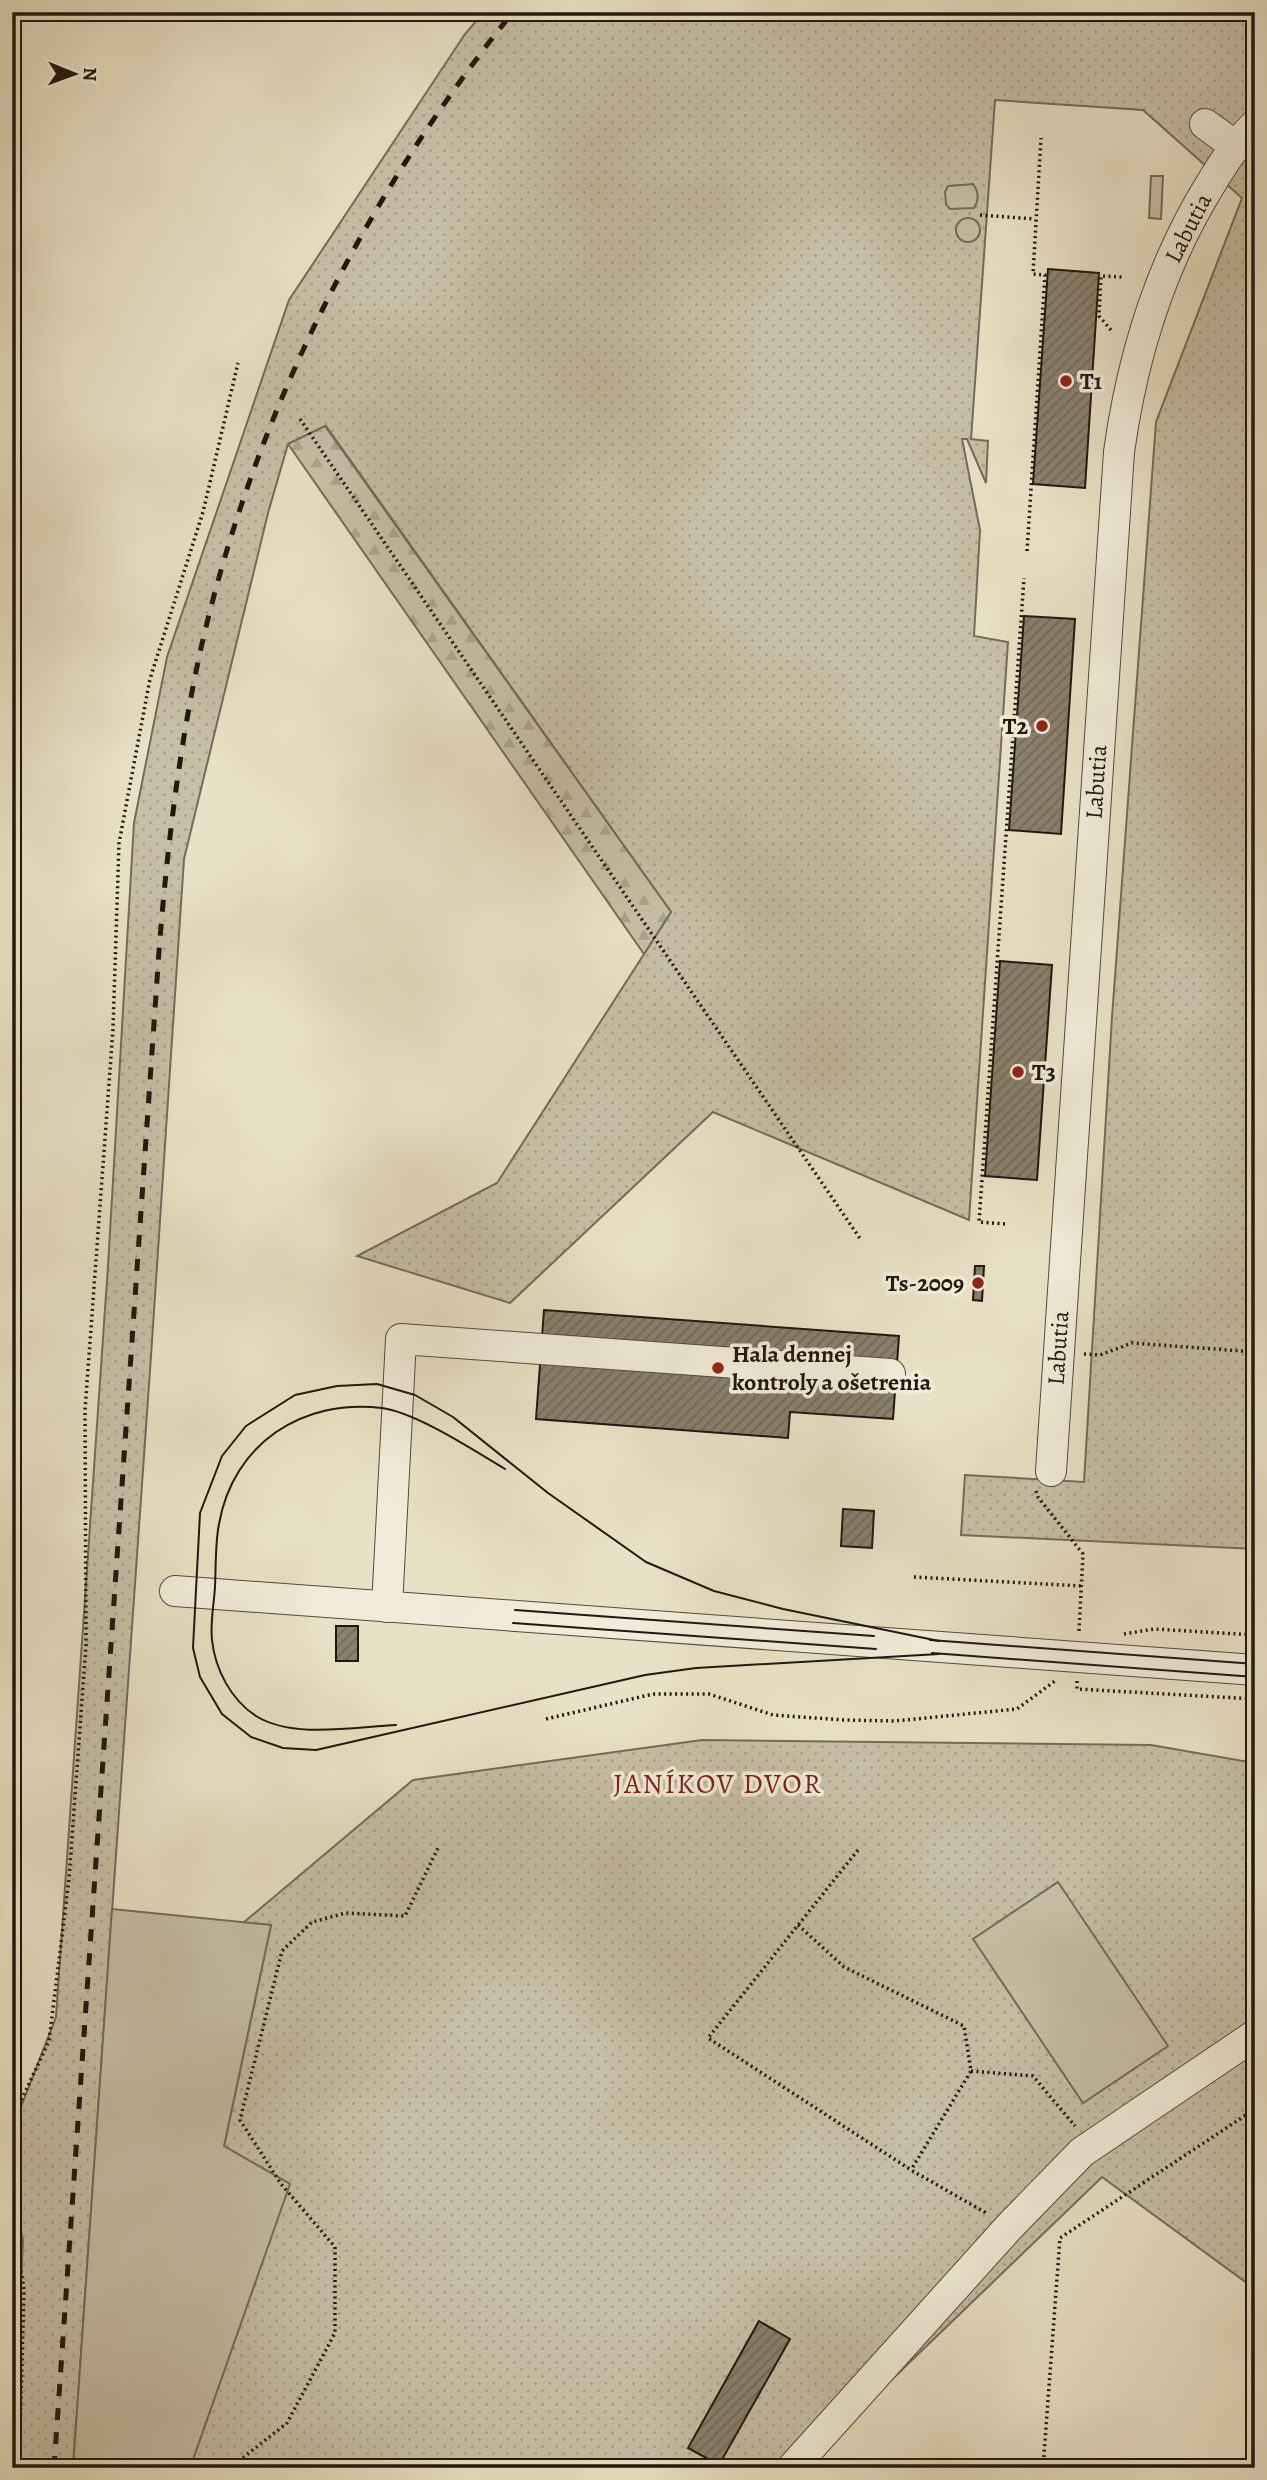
<svg xmlns="http://www.w3.org/2000/svg" width="1267" height="2480" font-family="Alegreya,serif">
  <style>
    .grass { fill: url(#grass-dots); stroke: #746b5a; stroke-width: 2 }
    .forest { fill: url(#forest-firs); stroke: #746b5a; stroke-width: 2 }
    .garden { fill: #c7bfa6; stroke: #746b5a; stroke-width: 2 }
    .building { fill: url(#building-hatch); stroke: #20170e; stroke-width: 2 }
    .lines { fill: none; stroke-linecap: round; stroke-linejoin: round }
    .minor-casing { stroke: #524a3c; stroke-width: 32 }
    .path { stroke: #20170e; stroke-width: 3.5; stroke-dasharray: 2 3.5; stroke-linecap: butt }
    .minor { stroke: #f1ecd9; stroke-width: 30 }
    .tram { stroke: #20170e; stroke-width: 2 }
    .rail { stroke: #20170e; stroke-width: 5; stroke-dasharray: 12 12; stroke-linecap: butt }
    .poi-dot { fill: #8f2418; stroke: #f1ecd9; stroke-width: 2.5 }
    .labels { text-anchor: middle; dominant-baseline: central; stroke-width: 7; stroke-linejoin: round; paint-order: stroke }
    .street-label { font-size: 24px; fill: #20170e; stroke: #f1ecd9 }
    .poi-label { font-size: 24px; font-weight: bold; fill: #20170e; stroke: #f1ecd9; text-anchor: start }
    .quarter-label { font-size: 28px; letter-spacing: 2px; fill: #7a1f14; stroke: #f1ecd9 }
  </style>
  <defs>
    <pattern id="grass-dots" width="8" height="8" patternUnits="userSpaceOnUse" patternTransform="scale(1.75)"><rect width="8" height="8" fill="#c7bfa6"/><path d="M2 2h.1M6 6h.1" fill="none" stroke="#aba38e" stroke-width="1.8" stroke-linecap="round"/></pattern>
    <pattern id="forest-firs" width="22" height="20" patternUnits="userSpaceOnUse" patternTransform="scale(1.75)"><rect width="22" height="20" fill="#c7bfa6"/><path d="M5 1l3.5 6h-7zM16 11l3.5 6h-7z" fill="#aba38e"/></pattern>
    <pattern id="building-hatch" width="6" height="6" patternUnits="userSpaceOnUse" patternTransform="scale(1.75)"><rect width="6" height="6" fill="#89806d"/><path d="M-1 1l2-2M0 6l6-6M5 7l2-2" fill="none" stroke="#706858"/></pattern>
  </defs>
  <rect width="100%" height="100%" fill="#e9e1c5"/>
  <filter id="stains"><feTurbulence type="fractalNoise" baseFrequency=".00286" numOctaves="4"/><feColorMatrix values="0 0 0 0 .2 0 0 0 0 .09 0 0 0 0 .02 0 0 0 .5 -.17"/></filter>
  <radialGradient id="worn" r=".72"><stop offset=".6" stop-color="#630" stop-opacity="0"/><stop offset="1" stop-color="#630" stop-opacity=".3"/></radialGradient>
  <g class="grass">
    <polygon points="484,12 1255,12 1255,1549 961,1535 965,1475 1084,1482 1112,1017 1156,422 1242,198 1143,110 995,100 971,439 988,441 986,483 967,439 962,439 980,530 974,636 1008,642 969,1220 713,1112 510,1303 357,1256 497,1183 671,912 326,426 288,444 268,513 184,859 151,1356 73,2468 12,2468 23,2240 12,2194 12,2130 56,2017 108,1266 134,823 167,657 289,300 465,34"/>
    <polygon points="702,1740 1151,1745 1255,1763 1255,2289 1102,2177 800,2468 190,2468 289,2184 224,2146 271,1925 243,1923 413,1780"/>
  </g>
  <polygon class="forest" points="325,426 671,912 644,954 288,444"/>
  <g class="garden">
    <polygon points="1151,176 1163,176 1161,219 1149,218"/>
    <path d="M973,184C979,192 979,200 974,208L950,209L946,204L945,192L948,186Z"/>
    <circle cx="968" cy="230" r="12"/>
    <polygon points="1058,1882 1168,2046 1083,2103 973,1939"/>
    <polygon points="112,1909 271,1925 224,2146 290,2184 190,2468 73,2468"/>
  </g>
  <g class="building">
    <polygon points="1048,269 1099,273 1085,488 1033,484"/>
    <polygon points="1024,616 1075,619 1061,834 1009,830"/>
    <polygon points="1000,961 1052,965 1037,1180 985,1176"/>
    <polygon points="975,1266 984,1266 982,1301 973,1300"/>
    <polygon points="544,1310 899,1336 893,1419 790,1412 788,1438 536,1419"/>
    <polygon points="843,1509 874,1511 872,1548 841,1546"/>
    <rect x="336" y="1626" width="22" height="35"/>
    <polygon points="759,2321 790,2339 719,2465 688,2448"/>
  </g>
  <g class="lines">
    <defs>
      <g id="minor">
        <polyline points="1205,124 1234,145"/>
        <path d="M1051,1471L1119,452C1132,358 1160,266 1210,185C1224,162 1236,143 1255,125"/>
        <polyline points="175,1591 1255,1670"/>
        <polyline points="387,1607 401,1339 890,1374"/>
        <polyline points="792,2468 1010,2226 1082,2152 1255,2035"/>
      </g>
    </defs>
    <use href="#minor" class="minor-casing"/>
    <g class="path">
      <polyline points="980,215 1035,219"/>
      <polyline points="1111,330 1099,316 1101,276 1122,277"/>
      <polyline points="300,419 861,1240"/>
      <polyline points="1027,551 1045,275 1033,274 1041,138"/>
      <polyline points="1005,1224 979,1222 1024,578"/>
      <polyline points="1084,1354 1100,1355 1132,1343 1255,1352"/>
      <polyline points="1036,1491 1038,1497 1083,1554 1079,1631"/>
      <polyline points="914,1577 1082,1586"/>
      <polyline points="1124,1634 1154,1629 1255,1635"/>
      <polyline points="1077,1681 1077,1689 1255,1699"/>
      <polyline points="546,1719 653,1694 709,1694 773,1715 844,1720 895,1721 1017,1709 1055,1681"/>
      <polyline points="858,1850 708,2038 911,2170 988,2214"/>
      <polyline points="798,1925 844,1967 964,2026 971,2071 911,2170"/>
      <polyline points="971,2071 1033,2076 1075,2126"/>
      <polyline points="12,2120 49,2041 69,1879 86,1645 85,1410 113,1029 119,843 150,679 203,512 238,363"/>
      <polyline points="12,2211 24,2290 19,2468"/>
      <polyline points="230,2468 287,2423 335,2333 335,2247 281,2184 240,2120 282,1951 312,1922 346,1913 405,1916 439,1846"/>
      <polyline points="1043,2468 1060,2238 1255,2109"/>
    </g>
    <use href="#minor" class="minor"/>
    <g class="tram">
      <polyline points="515,1610 874,1636"/>
      <polyline points="513,1623 876,1649"/>
      <polyline points="930,1640 1255,1664"/>
      <polyline points="932,1653 1255,1677"/>
      <polyline points="939,1654 696,1668 645,1675 316,1750 283,1748 251,1737 222,1714 200,1677 193,1648 200,1513 222,1456 246,1426 295,1395 337,1386 377,1384 415,1395 453,1417 548,1493 646,1562 714,1591 783,1609 939,1641"/>
      <path d="M396,1725C354,1727 293,1739 256,1716C231,1700 215,1669 212,1640C210,1623 214,1604 215,1587C216,1567 215,1544 219,1524C233,1444 302,1398 382,1408C417,1413 473,1450 505,1469"/>
    </g>
    <path class="rail" d="M54,2468L159,951C167,849 179,748 201,648C254,416 364,197 513,12"/>
  </g>
  <g class="poi-dot">
    <circle cx="1066" cy="381" r="7"/>
    <circle cx="1042" cy="726" r="7"/>
    <circle cx="1018" cy="1072" r="7"/>
    <circle cx="978" cy="1283" r="7"/>
    <circle cx="718" cy="1368" r="7"/>
  </g>
  <g class="labels">
    <g class="street-label">
      <text transform="translate(1188 228) rotate(-63)">Labutia</text>
      <text transform="translate(1096 782) rotate(-86)">Labutia</text>
      <text transform="translate(1058 1348) rotate(-86)">Labutia</text>
    </g>
    <g class="poi-label">
      <text x="1080" y="381">T1</text>
      <text x="1028" y="726" text-anchor="end">T2</text>
      <text x="1032" y="1072">T3</text>
      <text x="964" y="1283" text-anchor="end">Ts-2009</text>
      <text x="732" y="1354">Hala dennej<tspan x="732" dy="28">kontroly a ošetrenia</tspan></text>
    </g>
    <g class="quarter-label">
      <text x="718" y="1784">JANÍKOV DVOR</text>
    </g>
  </g>
  <rect width="1267" height="2480" fill="none" stroke="#e9e1c5" stroke-width="42"/>
  <rect x="14" y="14" width="1239" height="2452" fill="none" stroke="#20170e" stroke-width="3.5"/>
  <rect x="21" y="21" width="1225" height="2438" fill="none" stroke="#20170e" stroke-width="2"/>
  <g transform="translate(74 74) rotate(91)" stroke="#f1ecd9" stroke-width="5" paint-order="stroke">
  <path d="M0-5L12 26L0 18L-12 26Z" fill="#20170e"/>
  <text y="-10" font-size="19" font-weight="bold" text-anchor="middle" fill="#20170e">N</text>
  </g>
  <rect width="100%" height="100%" filter="url(#stains)"/>
  <rect width="100%" height="100%" fill="url(#worn)"/>
</svg>
